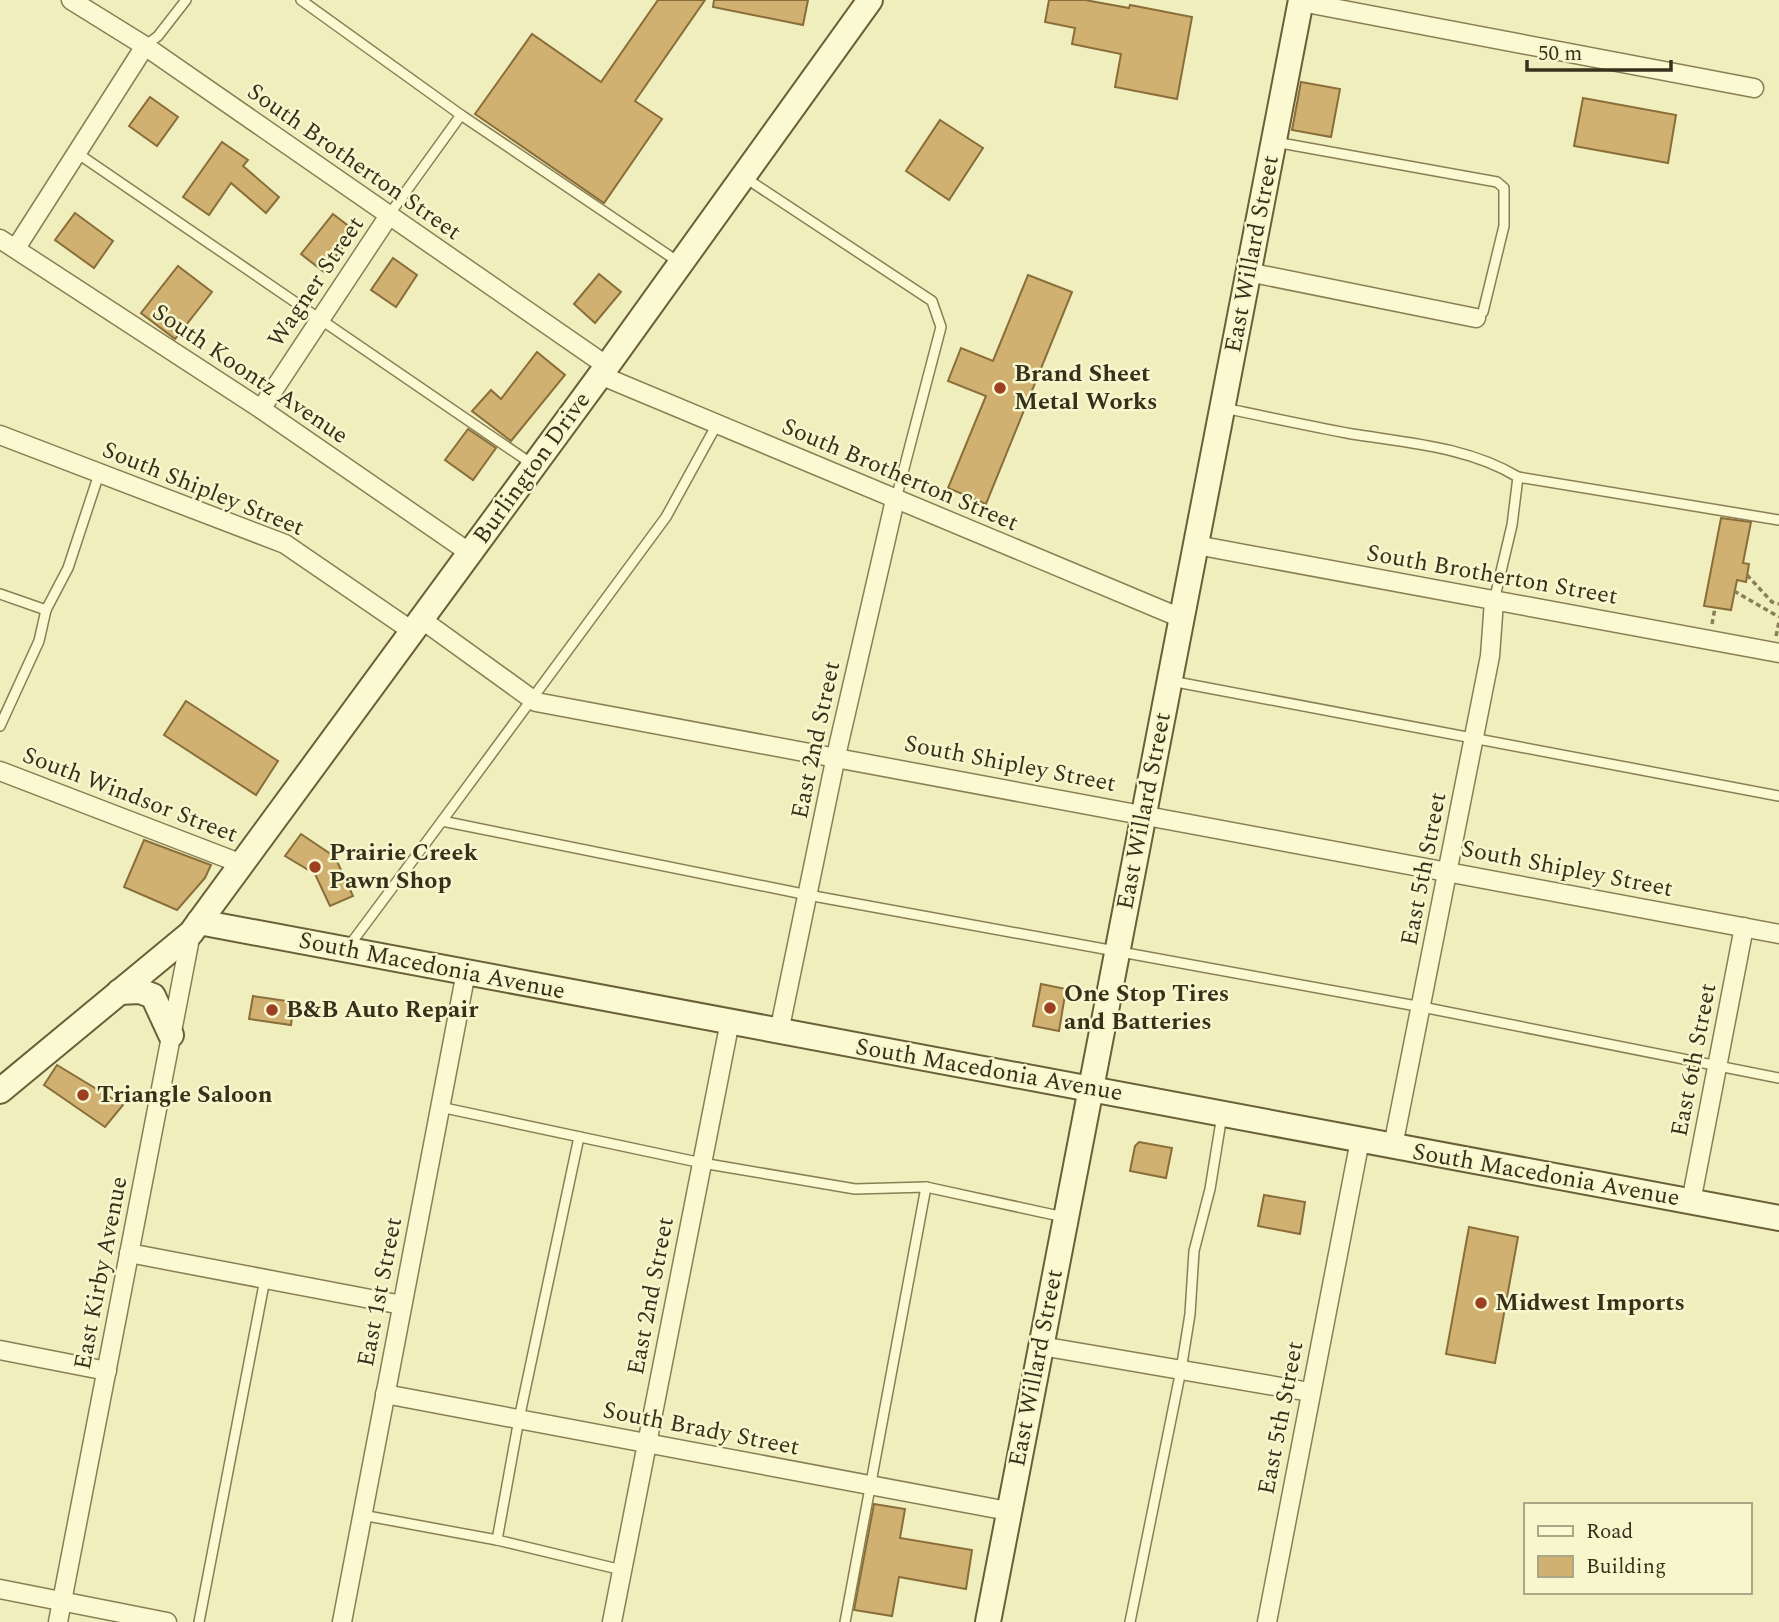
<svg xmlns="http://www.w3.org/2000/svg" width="1779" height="1622" font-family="Spectral,serif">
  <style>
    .building { fill: #d1b171; stroke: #896e3a; stroke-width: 2 }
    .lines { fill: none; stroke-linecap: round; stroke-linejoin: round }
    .lane-casing { stroke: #897e55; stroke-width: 12 }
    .street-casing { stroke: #897e55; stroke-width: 21 }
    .secondary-casing { stroke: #6a5f39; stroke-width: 28 }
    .path { stroke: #897e55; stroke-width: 3.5; stroke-dasharray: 5 3.5; stroke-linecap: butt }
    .lane { stroke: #fbf9d1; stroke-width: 9 }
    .street { stroke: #fbf9d1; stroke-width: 18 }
    .secondary { stroke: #fbf9d1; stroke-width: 24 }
    .poi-dot { fill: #9b4122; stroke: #f7f6cd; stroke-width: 2.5 }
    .labels { text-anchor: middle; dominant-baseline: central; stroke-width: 5; stroke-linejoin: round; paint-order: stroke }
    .street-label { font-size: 24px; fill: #37301b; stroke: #f7f6cd }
    .poi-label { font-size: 24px; font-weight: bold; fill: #37301b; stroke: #f7f6cd; text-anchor: start }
  </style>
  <rect width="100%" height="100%" fill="#f0eebd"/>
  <g class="building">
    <polygon points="658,0 705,0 635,101 662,119 604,203 475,114 532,34 601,82"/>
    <polygon points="714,0 808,0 803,25 713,7"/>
    <polygon points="1049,0 1085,0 1129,8 1130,5 1192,17 1177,99 1115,87 1121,54 1072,44 1075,28 1045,22"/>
    <polygon points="1301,82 1340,89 1331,137 1292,130"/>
    <polygon points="150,97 178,117 157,146 129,126"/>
    <polygon points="1583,98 1676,115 1668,163 1574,146"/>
    <polygon points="940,120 983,148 949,200 906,171"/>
    <polygon points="222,142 248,160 243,166 279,197 266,213 231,183 209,215 183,197"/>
    <polygon points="75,213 113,241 94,268 55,240"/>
    <polygon points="333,214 355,231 324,272 301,254"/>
    <polygon points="393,258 417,275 396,307 371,290"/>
    <polygon points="178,266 212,292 175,339 141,313"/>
    <polygon points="599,274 621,292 595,323 574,304"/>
    <polygon points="1028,275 1072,292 986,504 948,488 986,396 948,381 961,348 993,361"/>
    <polygon points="537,352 565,375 511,441 472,411 491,390 501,399"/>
    <polygon points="468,429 496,448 473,480 445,460"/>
    <polygon points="1721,518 1751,522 1743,563 1749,564 1746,582 1737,580 1731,610 1704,606"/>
    <polygon points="186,701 278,761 256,795 164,735"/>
    <polygon points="301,834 335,857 353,896 330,906 315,874 285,856"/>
    <polygon points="144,840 211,865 205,878 177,910 124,887"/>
    <polygon points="1041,984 1066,989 1059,1031 1033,1026"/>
    <polygon points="253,996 294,1002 291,1025 249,1019"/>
    <polygon points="57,1065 123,1105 105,1127 44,1085"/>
    <polygon points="1139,1142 1172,1148 1166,1178 1130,1171 1135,1146"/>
    <polygon points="1264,1195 1305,1202 1300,1234 1258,1226"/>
    <polygon points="1469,1227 1518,1237 1495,1363 1446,1354"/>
    <polygon points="874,1504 905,1509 900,1538 972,1550 966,1589 899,1577 892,1616 854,1610"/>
  </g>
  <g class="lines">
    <defs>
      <g id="lane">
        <polyline points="301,0 461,115 389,215"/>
        <polyline points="145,46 158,36 186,0"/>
        <polyline points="461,115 680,263"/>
        <polyline points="1275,142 1497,182 1504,188 1504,226 1483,312 1476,318"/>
        <polyline points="77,153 532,464"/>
        <polyline points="744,177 932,301 941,327 896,499"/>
        <path d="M1224,408C1267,417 1309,426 1352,434C1409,443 1468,447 1518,477L1779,520"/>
        <polyline points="0,594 46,610 68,568 99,474"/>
        <polyline points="1494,601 1512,525 1518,477"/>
        <polyline points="1171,681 1779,796"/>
        <polyline points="0,726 39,641 46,610"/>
        <polyline points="442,821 666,517 716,426"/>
        <polyline points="349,946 442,821 808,895 1422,1007 1779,1078"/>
        <polyline points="440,1107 702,1163 855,1189 926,1187 1064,1217"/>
        <polyline points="579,1137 519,1419 497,1540 622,1570"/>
        <polyline points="362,1515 497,1540"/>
        <polyline points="199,1622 265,1279"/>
        <polyline points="845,1622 926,1187"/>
        <polyline points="1130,1622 1181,1370 1190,1314 1194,1251 1210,1189 1222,1115"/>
      </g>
      <g id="street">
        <polyline points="71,0 145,46 607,366"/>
        <polyline points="1301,2 1754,88"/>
        <polyline points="0,239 261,409 470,553"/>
        <polyline points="16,248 145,46"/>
        <polyline points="1248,272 1476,318"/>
        <polyline points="600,375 1181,618"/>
        <polyline points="261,409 388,217"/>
        <polyline points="0,435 285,544 412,631"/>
        <polyline points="1196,545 1779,653"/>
        <polyline points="421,619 536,702 1779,934"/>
        <polyline points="0,771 242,864"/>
        <polyline points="779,1032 836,756 895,500"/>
        <polyline points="1393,1146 1490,656 1494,601"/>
        <polyline points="1691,1202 1744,927"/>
        <polyline points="129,1253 402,1305"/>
        <polyline points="1041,1346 1310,1392"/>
        <polyline points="0,1350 107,1371"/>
        <polyline points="385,1394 1008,1511"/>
        <polyline points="0,1589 167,1622"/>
        <polyline points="58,1622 191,933"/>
        <polyline points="342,1622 466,972"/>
        <polyline points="612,1622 730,1021"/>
        <polyline points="1267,1622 1360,1140"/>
      </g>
      <g id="secondary">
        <polyline points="199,922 1779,1218"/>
        <polyline points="119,992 140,991 153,996 171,1035"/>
        <polyline points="0,1091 191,933 607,366 870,0"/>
        <polyline points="988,1622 1301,0"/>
      </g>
    </defs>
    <use href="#lane" class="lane-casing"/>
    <use href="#street" class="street-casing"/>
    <use href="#secondary" class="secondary-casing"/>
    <g class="path">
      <polyline points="1747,575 1772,602 1779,604"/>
      <polyline points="1734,591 1779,617"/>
      <polyline points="1712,624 1715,608"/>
      <polyline points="1776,636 1779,622"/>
    </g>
    <use href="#lane" class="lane"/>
    <use href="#street" class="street"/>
    <use href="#secondary" class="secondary"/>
  </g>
  <g class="poi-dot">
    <circle cx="1000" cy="388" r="7"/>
    <circle cx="315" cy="867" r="7"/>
    <circle cx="1050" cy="1008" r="7"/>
    <circle cx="272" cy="1010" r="7"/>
    <circle cx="83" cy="1095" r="7"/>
    <circle cx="1481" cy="1303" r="7"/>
  </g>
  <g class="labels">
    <g class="street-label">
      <text transform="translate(354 162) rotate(35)">South Brotherton Street</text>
      <text transform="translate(1252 254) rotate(-79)">East Willard Street</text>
      <text transform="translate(316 282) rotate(-56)">Wagner Street</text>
      <text transform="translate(250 374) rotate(34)">South Koontz Avenue</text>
      <text transform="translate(532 468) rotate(-54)">Burlington Drive</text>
      <text transform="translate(900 475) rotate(23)">South Brotherton Street</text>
      <text transform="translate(203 489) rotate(22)">South Shipley Street</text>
      <text transform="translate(1492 575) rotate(10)">South Brotherton Street</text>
      <text transform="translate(816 740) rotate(-78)">East 2nd Street</text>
      <text transform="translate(1010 764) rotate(11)">South Shipley Street</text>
      <text transform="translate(130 795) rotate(21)">South Windsor Street</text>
      <text transform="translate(1144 811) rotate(-79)">East Willard Street</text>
      <text transform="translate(1424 869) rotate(-79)">East 5th Street</text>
      <text transform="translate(1567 869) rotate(11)">South Shipley Street</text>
      <text transform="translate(432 966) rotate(11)">South Macedonia Avenue</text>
      <text transform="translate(1694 1060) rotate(-79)">East 6th Street</text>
      <text transform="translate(989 1070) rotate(10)">South Macedonia Avenue</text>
      <text transform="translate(1546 1175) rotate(10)">South Macedonia Avenue</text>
      <text transform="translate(101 1273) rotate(-79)">East Kirby Avenue</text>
      <text transform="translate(380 1292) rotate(-79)">East 1st Street</text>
      <text transform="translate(651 1296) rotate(-79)">East 2nd Street</text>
      <text transform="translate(1036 1368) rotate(-79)">East Willard Street</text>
      <text transform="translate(1281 1418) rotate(-79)">East 5th Street</text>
      <text transform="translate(701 1429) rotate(11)">South Brady Street</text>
    </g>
    <g class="poi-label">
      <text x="1014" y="374">Brand Sheet<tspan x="1014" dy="28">Metal Works</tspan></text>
      <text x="329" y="853">Prairie Creek<tspan x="329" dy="28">Pawn Shop</tspan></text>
      <text x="1064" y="994">One Stop Tires<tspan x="1064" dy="28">and Batteries</tspan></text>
      <text x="286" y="1010">B&amp;B Auto Repair</text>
      <text x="97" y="1095">Triangle Saloon</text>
      <text x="1495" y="1303">Midwest Imports</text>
    </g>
  </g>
  <rect x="1524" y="1503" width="228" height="91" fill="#f7f6cd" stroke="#aaa786" stroke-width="2"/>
  <rect x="1538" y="1526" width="35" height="10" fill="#fbf9d1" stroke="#aaa786" stroke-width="2"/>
  <text x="1586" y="1538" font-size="21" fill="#37301b">Road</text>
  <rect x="1538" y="1556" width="35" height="21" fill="#d1b171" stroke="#aaa786" stroke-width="2"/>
  <text x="1586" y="1573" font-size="21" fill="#37301b">Building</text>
  <path d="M1527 60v10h144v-10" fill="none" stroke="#37301b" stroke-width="3.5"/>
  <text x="1538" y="60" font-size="21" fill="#37301b" stroke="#f7f6cd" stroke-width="5" paint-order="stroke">50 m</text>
</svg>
